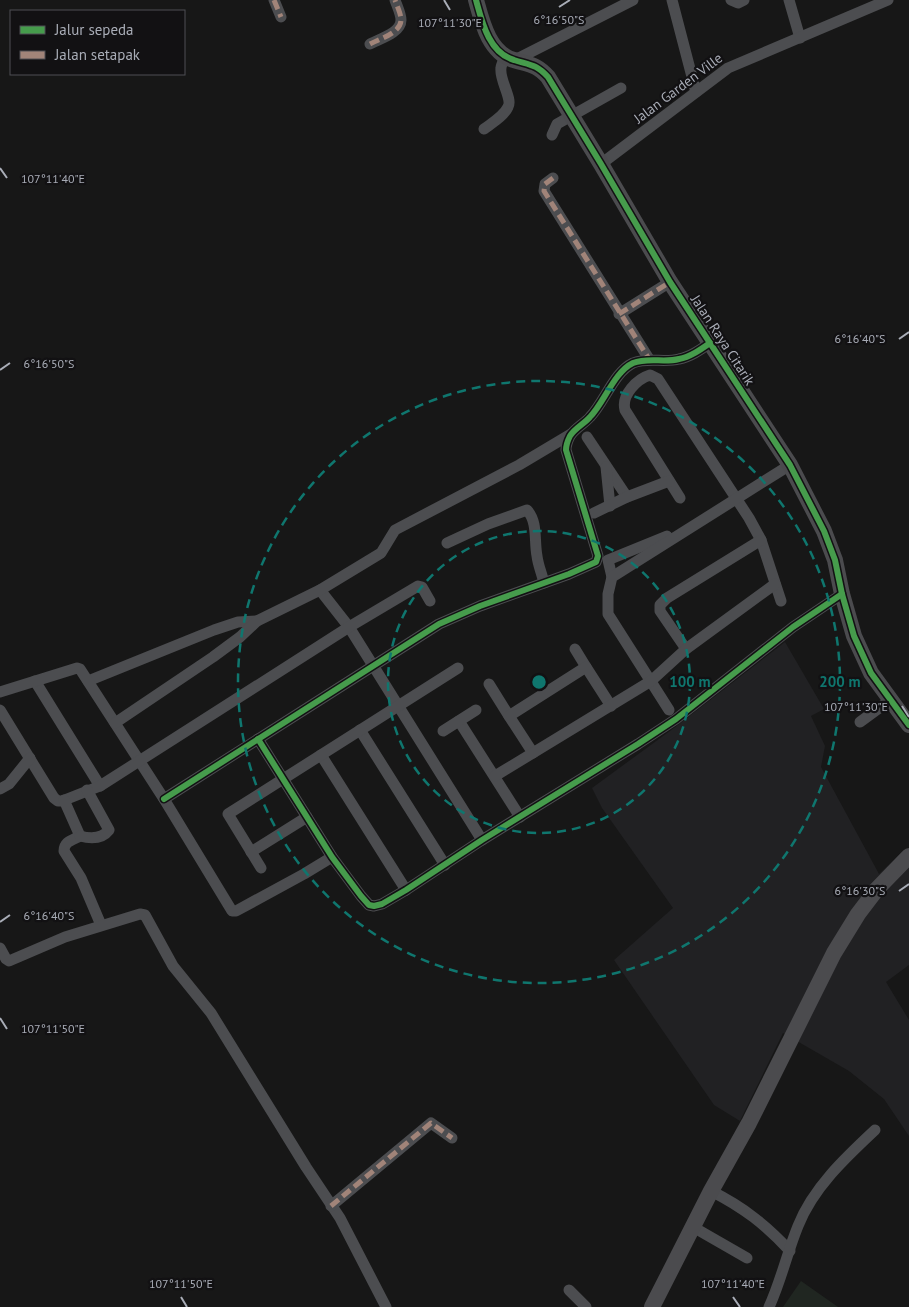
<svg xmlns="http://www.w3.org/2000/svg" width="909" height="1307" font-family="'PT Sans',sans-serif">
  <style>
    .built { fill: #212123 }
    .green { fill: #202621 }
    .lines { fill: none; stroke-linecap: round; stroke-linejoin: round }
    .street { stroke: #4c4d50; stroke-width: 11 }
    .secondary { stroke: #4b4b4e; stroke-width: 16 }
    .quiet { stroke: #a18479; stroke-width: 5; stroke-dasharray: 10 5; stroke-linecap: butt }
    .cycleway-casing { stroke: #121113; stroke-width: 9 }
    .cycleway { stroke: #469c4c; stroke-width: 6 }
    .ticks { fill: none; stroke: #a9adb7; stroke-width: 2 }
    .ring { fill: none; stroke: #0f766e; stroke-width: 2.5; stroke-dasharray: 9 6 }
    .labels { text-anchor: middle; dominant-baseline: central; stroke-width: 4.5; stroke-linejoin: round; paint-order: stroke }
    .street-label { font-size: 14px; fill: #a9adb7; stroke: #121113 }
    .ticks-label { font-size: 12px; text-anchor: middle; fill: #a9adb7; stroke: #121113; stroke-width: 4.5; stroke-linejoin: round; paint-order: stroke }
    .centre { fill: #0f766e; stroke: #121113; stroke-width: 2.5 }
    .ring-label { font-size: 15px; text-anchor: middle; font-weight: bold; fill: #0f766e; stroke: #121113; stroke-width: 4.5; stroke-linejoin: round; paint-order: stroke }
  </style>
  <rect width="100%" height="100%" fill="#171717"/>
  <polygon class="built" points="785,642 824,709 811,716 825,746 821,767 879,874 902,852 909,859 909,965 886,982 909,1020 909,1136 884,1099 849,1071 783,1033 740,1121 714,1105 614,960 673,908 602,808 592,788 674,728"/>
  <polygon class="green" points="801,1281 838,1307 783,1307"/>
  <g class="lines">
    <g class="street">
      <polyline points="274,0 281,17"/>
      <polyline points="672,0 696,92"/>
      <polyline points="731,0 738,3 744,0"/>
      <polyline points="789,0 800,38"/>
      <path d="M370,44C379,39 401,33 401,20C401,14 397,6 395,0"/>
      <polyline points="515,60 633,0"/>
      <path d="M484,129C492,123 504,116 508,107C513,99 499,80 501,68C501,65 504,60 505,57"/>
      <polyline points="552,135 557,124 621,88"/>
      <polyline points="601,164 728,68 888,0"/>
      <polyline points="553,178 545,184 544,191 649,359"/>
      <polyline points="619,314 670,282"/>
      <polyline points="587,437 627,497"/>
      <polyline points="606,467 610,506"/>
      <path d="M680,498L625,410C621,395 637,379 650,375L658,379L749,518L761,540L781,601"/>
      <polyline points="594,513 627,497 669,481"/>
      <path d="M447,543L488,524L527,510C538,522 534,541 537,556C538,565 542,574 544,583"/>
      <polyline points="612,577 608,560 667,536"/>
      <polyline points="320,590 349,627 482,840"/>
      <polyline points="575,649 586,667"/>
      <polyline points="686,649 660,611 660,605 667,598 761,540"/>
      <polyline points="35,681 100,786"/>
      <polyline points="88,681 214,630 238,622 257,621"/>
      <polyline points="489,684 509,716"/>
      <polyline points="0,692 77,668 80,669 164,799 232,911 236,911 304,874 332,857"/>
      <polyline points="0,710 54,798 58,801 62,801 100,786 349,627 418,586 422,587 430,601"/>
      <polyline points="669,710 608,614 608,594 612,577 790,465"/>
      <polyline points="459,721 520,817"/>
      <polyline points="860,722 890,700"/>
      <polyline points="115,723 213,657 240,637 257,621 320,590 381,553 395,530 519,465 571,434"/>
      <polyline points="360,730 445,865"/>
      <polyline points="443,731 476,710"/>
      <polyline points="258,739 332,857 361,896 369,905 374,906 382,904 406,890 482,840 638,744 676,719 793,627 842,594"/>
      <polyline points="533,753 509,716 586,667 611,706"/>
      <polyline points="321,755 406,890"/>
      <polyline points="495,776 651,681 686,649 775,584"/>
      <polyline points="0,789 9,784 30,758"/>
      <path d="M164,799L439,624L480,606L569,574L596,562L598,556L566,450C566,445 568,440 570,436C575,428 584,424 590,417C604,403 614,372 633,363C648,357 664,363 679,359C690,357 700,350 710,343"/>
      <path d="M64,800L80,836C73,840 64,841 64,851L81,878L101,925"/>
      <path d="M80,836C91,839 102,839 109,830L87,790"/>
      <polyline points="251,852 307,817"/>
      <polyline points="261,868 228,814 458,668"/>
      <polyline points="0,948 6,959 9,961 65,937 140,914 145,915 173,966 211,1013 306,1167 340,1218 386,1307"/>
      <path d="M711,1191C743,1207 766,1225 790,1251"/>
      <polyline points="331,1206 431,1123 452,1138"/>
      <polyline points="693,1227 747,1258"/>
      <polyline points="569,1290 586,1307"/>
      <path d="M769,1307C781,1281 787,1253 798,1226C813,1188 845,1158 875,1130"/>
    </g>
    <g class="secondary">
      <path d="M476,0C482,22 489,53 514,60C530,65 536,64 548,77L601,164L670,282L790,465L824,531L835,560L842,594L854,636L871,673L909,725"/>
      <polyline points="652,1307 711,1191 749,1123 834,953 858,914 877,889 909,856"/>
    </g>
    <g class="quiet">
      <polyline points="274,0 281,17"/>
      <path d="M370,44C379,39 401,33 401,20C401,14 397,6 395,0"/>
      <polyline points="553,178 545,184 544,191 649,359"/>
      <polyline points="619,314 670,282"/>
      <polyline points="331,1206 431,1123 452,1138"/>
    </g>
    <defs>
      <g id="cycleway">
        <path d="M476,0C482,22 489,53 514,60C530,65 536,64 548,77L601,164L670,282L790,465L824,531L835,560L842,594L854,636L871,673L909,725"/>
        <polyline points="258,739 332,857 361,896 369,905 374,906 382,904 406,890 482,840 638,744 676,719 793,627 842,594"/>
        <path d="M164,799L439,624L480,606L569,574L596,562L598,556L566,450C566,445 568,440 570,436C575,428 584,424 590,417C604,403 614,372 633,363C648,357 664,363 679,359C690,357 700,350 710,343"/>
      </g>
    </defs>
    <use href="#cycleway" class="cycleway-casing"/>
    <use href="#cycleway" class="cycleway"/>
  </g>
  <path class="ticks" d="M444,0L450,10M559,7L570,0M0,168L7,178M899,339L909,332M0,370L10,363M902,706L909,717M899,891L909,884M0,922L10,915M0,1018L7,1029M181,1297L187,1307M733,1297L740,1307"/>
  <g class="ring">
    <circle cx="539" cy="682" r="151"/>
    <circle cx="539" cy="682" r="301"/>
  </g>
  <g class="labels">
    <g class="street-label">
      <text transform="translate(678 88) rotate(-37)">Jalan Garden Ville</text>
      <text transform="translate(723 340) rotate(57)">Jalan Raya Citarik</text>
    </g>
  </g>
  <g class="ticks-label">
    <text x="559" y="24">6°16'50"S</text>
    <text x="450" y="27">107°11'30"E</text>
    <text x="53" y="183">107°11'40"E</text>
    <text x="860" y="343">6°16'40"S</text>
    <text x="49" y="368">6°16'50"S</text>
    <text x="856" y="711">107°11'30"E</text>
    <text x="860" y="895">6°16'30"S</text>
    <text x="49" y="920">6°16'40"S</text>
    <text x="53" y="1033">107°11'50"E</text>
    <text x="181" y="1288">107°11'50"E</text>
    <text x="733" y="1288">107°11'40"E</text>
  </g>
  <circle cx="539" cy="682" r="8" class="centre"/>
  <g class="ring-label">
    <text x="690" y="687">100 m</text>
    <text x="840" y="687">200 m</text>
  </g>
  <rect x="10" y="10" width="175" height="65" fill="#121113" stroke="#4e4f55"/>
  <rect x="20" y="26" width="25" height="8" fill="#469c4c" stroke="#4e4f55"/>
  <text x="55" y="35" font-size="15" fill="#a9adb7">Jalur sepeda</text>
  <rect x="20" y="51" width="25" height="8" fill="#a18479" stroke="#4e4f55"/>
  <text x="55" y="60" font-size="15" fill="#a9adb7">Jalan setapak</text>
</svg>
